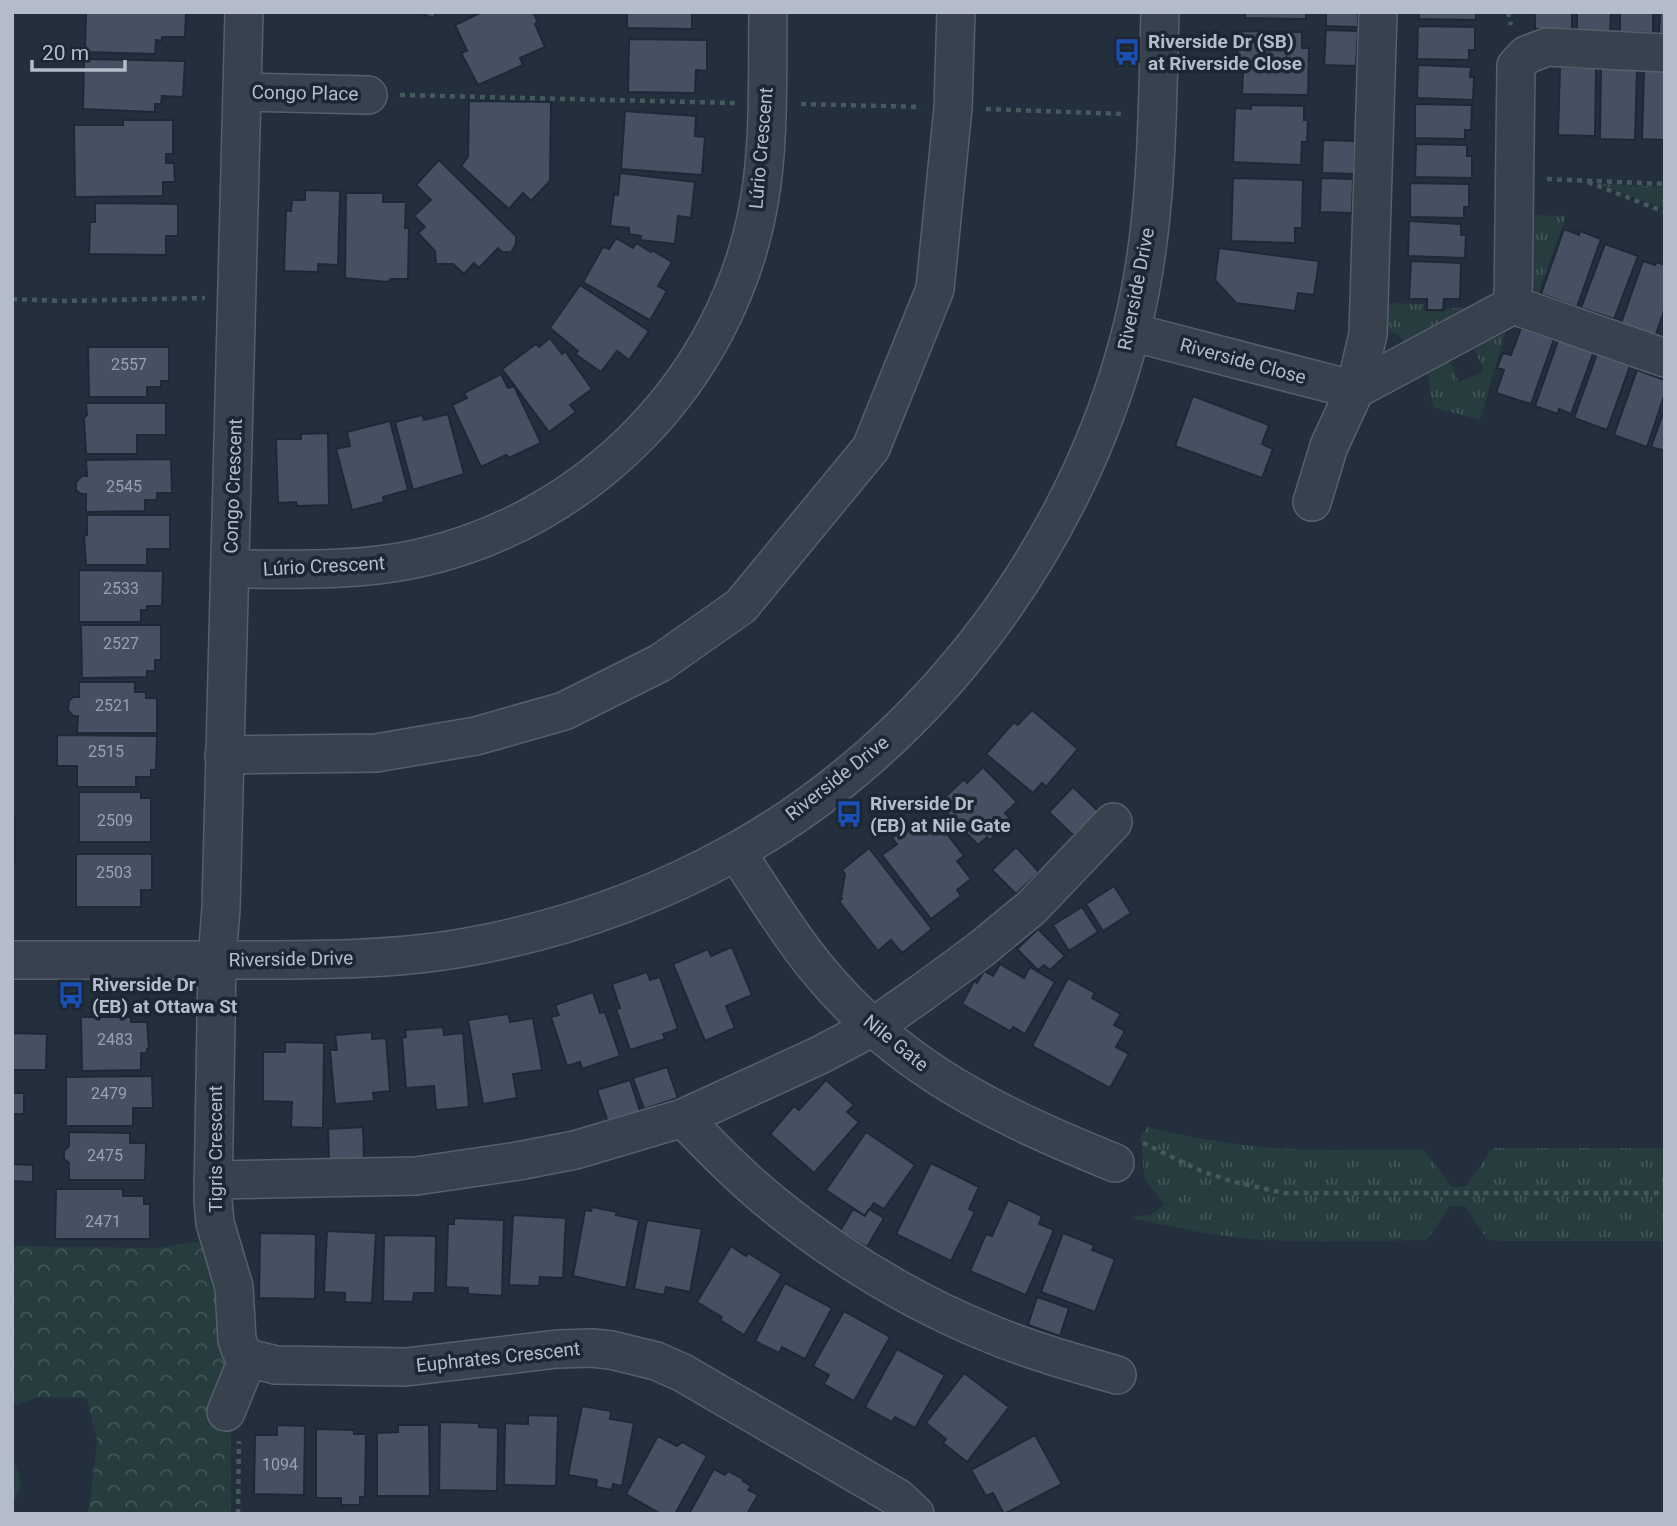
<svg xmlns="http://www.w3.org/2000/svg" width="1677" height="1526" font-family="Roboto,sans-serif">
  <style>
    .grass { fill: url(#grass-tufts) }
    .forest { fill: url(#forest-crowns) }
    .building { fill: #455162; stroke: #1f2835; stroke-width: 2 }
    .lines { fill: none; stroke-linecap: round; stroke-linejoin: round }
    .minor-casing { stroke: #565f6c; stroke-width: 40 }
    .path { stroke: #44595c; stroke-width: 4.5; stroke-dasharray: 5 5; stroke-linecap: butt }
    .minor { stroke: #38414e; stroke-width: 37 }
    .labels { text-anchor: middle; dominant-baseline: central; stroke-width: 7; stroke-linejoin: round; paint-order: stroke }
    .number-label { font-size: 16px; fill: #98a1af }
    .poi-label { font-size: 19px; font-weight: bold; fill: #b4bcc9; stroke: #1d2633; text-anchor: start }
    .street-label { font-size: 19px; fill: #b4bcc9; stroke: #1d2633 }
  </style>
  <defs>
    <pattern id="grass-tufts" width="24" height="20" patternUnits="userSpaceOnUse" patternTransform="scale(1.75)"><rect width="24" height="20" fill="#263c3f"/><path d="M3 7l-1-3M5 7V3M7 7l1-3M15 17l-1-3M17 17v-4M19 17l1-3" fill="none" stroke="#435659"/></pattern>
    <pattern id="forest-crowns" width="20" height="18" patternUnits="userSpaceOnUse" patternTransform="scale(1.75)"><rect width="20" height="18" fill="#263c3f"/><path d="M2 6a3 3 0 1 1 6 0M12 15a3 3 0 1 1 6 0" fill="none" stroke="#435659"/></pattern>
  </defs>
  <rect width="100%" height="100%" fill="#242f3e"/>
  <g class="grass">
    <polygon points="1601,184 1665,187 1665,209"/>
    <path d="M1530,215L1566,216L1538,294C1523,279 1530,237 1530,215Z"/>
    <polygon points="1385,303 1424,304 1424,311 1445,312 1447,308 1481,309 1408,346 1400,336 1381,328"/>
    <polygon points="1505,333 1480,420 1433,407 1427,370 1449,359 1459,382 1484,371 1474,348"/>
    <path d="M1148,1127C1196,1139 1244,1147 1293,1149C1337,1151 1380,1149 1424,1150L1452,1187L1466,1186L1493,1148H1665V1241H1500L1487,1239L1465,1206H1450L1427,1240C1368,1241 1309,1243 1250,1239C1209,1235 1168,1226 1128,1217L1151,1215L1165,1205L1144,1177L1141,1136Z"/>
  </g>
  <g class="forest">
    <path d="M202,1241L212,1247L232,1364C209,1399 201,1399 231,1433V1514H88L97,1441L87,1398L39,1397L12,1406V1246L155,1248Z"/>
    <polygon points="12,1451 21,1482 12,1510"/>
  </g>
  <g class="building">
    <polygon points="86,12 186,12 185,37 162,37 162,41 156,40 155,54 85,52"/>
    <polygon points="417,12 436,12 434,18"/>
    <polygon points="482,12 533,12 538,22 535,24 545,47 520,58 523,65 478,85 461,53 467,51 455,25"/>
    <polygon points="627,12 692,12 692,29 627,28"/>
    <polygon points="1245,12 1306,12 1306,19 1245,18"/>
    <polygon points="1326,12 1358,12 1358,27 1326,26"/>
    <polygon points="1419,12 1476,12 1476,20 1419,19"/>
    <rect x="1535" y="12" width="37" height="17"/>
    <polygon points="1577,12 1611,12 1610,31 1577,31"/>
    <polygon points="1620,12 1653,12 1653,33 1620,32"/>
    <polygon points="1660,12 1665,12 1665,35 1659,35"/>
    <polygon points="1418,26 1475,27 1475,50 1469,50 1469,60 1417,59"/>
    <polygon points="1326,30 1358,31 1356,66 1324,65"/>
    <polygon points="1238,31 1302,32 1302,48 1309,48 1308,95 1242,94 1243,72 1237,72"/>
    <polygon points="629,39 707,40 707,71 696,70 695,93 628,92"/>
    <polygon points="84,59 185,61 183,97 162,96 161,104 155,104 155,112 83,109"/>
    <polygon points="1418,65 1471,67 1470,77 1474,77 1473,100 1417,98"/>
    <polygon points="1560,67 1596,68 1595,136 1558,135"/>
    <polygon points="1601,67 1637,68 1635,140 1600,139"/>
    <polygon points="1644,71 1665,71 1665,140 1642,139"/>
    <polygon points="469,101 551,102 550,181 531,201 523,193 509,209 461,166 468,157"/>
    <polygon points="1415,104 1472,105 1471,130 1465,130 1465,139 1415,138"/>
    <polygon points="1251,105 1304,106 1304,120 1308,120 1307,142 1302,142 1301,165 1233,162 1235,108 1251,109"/>
    <polygon points="625,111 696,116 695,136 705,137 702,175 621,169"/>
    <polygon points="123,120 173,120 173,154 166,154 166,163 174,163 175,182 163,182 163,196 75,197 74,125 123,125"/>
    <polygon points="1323,140 1355,141 1354,174 1322,173"/>
    <polygon points="1416,144 1467,145 1467,156 1472,156 1472,178 1415,177"/>
    <polygon points="439,160 516,236 516,244 511,252 502,252 498,248 479,268 474,263 464,274 453,264 436,264 435,251 418,233 425,227 414,216 431,200 416,185"/>
    <polygon points="620,173 695,182 691,218 678,216 675,244 640,240 641,236 629,234 629,228 610,226 614,194 618,195"/>
    <polygon points="1233,178 1303,180 1302,228 1295,228 1295,243 1231,241"/>
    <polygon points="1321,178 1353,179 1352,213 1320,212"/>
    <polygon points="1410,183 1469,184 1469,207 1464,207 1464,218 1410,217"/>
    <polygon points="305,190 340,191 338,265 318,264 318,272 284,271 286,211 291,211 292,200 305,200"/>
    <polygon points="346,193 383,193 383,202 406,202 405,228 409,228 408,279 391,279 387,282 345,278"/>
    <polygon points="95,203 178,204 178,236 166,236 166,255 89,254 90,222 95,222"/>
    <polygon points="1409,221 1461,224 1461,235 1466,235 1465,258 1408,256"/>
    <polygon points="1564,229 1579,235 1580,231 1601,239 1577,307 1541,294"/>
    <polygon points="616,238 633,248 636,243 651,252 652,250 672,262 658,286 667,291 650,320 583,282 603,247 609,249"/>
    <polygon points="1605,244 1638,256 1614,319 1581,308"/>
    <polygon points="1219,248 1319,261 1314,295 1298,293 1295,311 1236,303 1215,280"/>
    <polygon points="1411,261 1461,263 1460,299 1444,299 1443,310 1427,310 1427,299 1409,299"/>
    <polygon points="1643,261 1655,265 1656,262 1665,265 1665,308 1655,337 1620,326"/>
    <polygon points="580,285 649,331 629,360 617,351 601,372 575,354 578,351 550,328"/>
    <polygon points="1521,328 1554,339 1531,404 1496,393 1504,370 1497,368 1503,353 1511,355"/>
    <polygon points="550,338 562,354 565,351 592,389 570,405 576,412 549,432 502,369 536,344 539,347"/>
    <polygon points="1559,338 1594,351 1571,414 1559,409 1558,414 1535,406"/>
    <polygon points="88,347 169,347 169,381 161,381 161,387 147,387 147,397 89,397"/>
    <polygon points="1597,354 1630,366 1607,430 1574,418"/>
    <polygon points="1637,370 1665,380 1665,393 1647,447 1614,435"/>
    <polygon points="501,374 508,388 514,386 541,443 509,458 506,455 481,467 452,405 467,398 464,393"/>
    <polygon points="1193,396 1269,425 1262,444 1273,449 1262,478 1175,446"/>
    <polygon points="86,403 166,403 166,435 137,435 137,454 86,454 84,418 87,415"/>
    <polygon points="1665,408 1665,451 1651,447"/>
    <polygon points="448,414 464,474 413,490 395,422 422,415 424,420"/>
    <polygon points="390,421 408,490 383,497 384,502 352,510 336,449 350,446 347,432"/>
    <polygon points="328,433 329,505 297,506 296,502 278,503 276,439 301,439 301,434"/>
    <polygon points="171,459 172,493 157,493 157,500 145,500 145,511 86,512 86,494 81,494 76,490 76,482 82,476 87,476 86,460"/>
    <polygon points="87,515 170,515 170,549 147,549 147,565 86,565 84,535 87,535"/>
    <polygon points="79,570 163,571 162,606 147,606 147,610 141,610 141,622 79,622"/>
    <polygon points="81,625 161,625 161,660 155,660 155,671 147,671 147,677 82,678"/>
    <polygon points="79,682 135,682 135,692 146,692 146,698 157,698 157,733 77,733 78,716 73,716 68,710 69,701 73,697 79,697"/>
    <polygon points="1032,710 1078,749 1046,787 1042,783 1033,793 986,754 1014,722 1018,725"/>
    <polygon points="57,735 157,736 156,770 151,770 151,777 136,777 136,787 77,787 77,766 57,766"/>
    <polygon points="983,767 1017,802 1005,813 1011,820 990,840 987,837 978,845 938,804 964,779 967,783"/>
    <polygon points="1073,787 1098,811 1074,836 1049,812"/>
    <polygon points="79,792 141,792 141,798 151,798 151,842 79,842"/>
    <polygon points="922,814 937,834 943,829 964,856 957,861 971,879 957,890 961,896 931,919 882,855 897,844 892,838"/>
    <rect x="12" y="816" width="3" height="47"/>
    <polygon points="1016,847 1039,872 1016,894 992,870"/>
    <polygon points="869,848 932,929 902,953 891,940 878,951 839,901 842,899 841,897 845,874 842,870"/>
    <polygon points="76,854 152,854 152,890 141,890 141,907 76,907"/>
    <polygon points="1114,886 1131,913 1103,931 1086,904"/>
    <polygon points="1082,907 1098,932 1069,951 1053,925"/>
    <polygon points="1038,929 1065,956 1050,970 1044,965 1038,970 1017,949"/>
    <polygon points="732,947 752,995 726,1006 735,1028 705,1041 673,964 708,949 711,956"/>
    <polygon points="1000,964 1024,978 1030,967 1055,982 1025,1034 1013,1027 1010,1031 962,1004 974,981 977,983 984,971 993,976"/>
    <polygon points="647,972 650,980 660,977 678,1029 663,1034 665,1039 630,1050 616,1009 620,1008 612,984"/>
    <polygon points="1068,978 1095,993 1092,998 1121,1014 1114,1025 1125,1031 1116,1047 1129,1054 1110,1088 1032,1046"/>
    <polygon points="593,992 600,1013 605,1012 620,1056 582,1069 580,1062 567,1066 551,1017 559,1015 555,1005"/>
    <polygon points="508,1014 510,1022 533,1018 542,1070 513,1074 517,1098 483,1104 468,1020"/>
    <polygon points="81,1017 131,1017 131,1022 147,1022 149,1049 147,1049 147,1053 141,1053 141,1070 82,1071"/>
    <polygon points="443,1027 444,1035 463,1033 469,1107 436,1110 434,1086 406,1088 402,1038 406,1037 405,1030"/>
    <polygon points="372,1032 372,1039 386,1038 390,1091 373,1093 374,1101 335,1104 330,1050 337,1050 335,1035"/>
    <polygon points="12,1033 47,1034 46,1070 12,1070"/>
    <polygon points="285,1042 324,1043 323,1128 291,1127 292,1102 263,1101 263,1052 285,1052"/>
    <polygon points="667,1067 678,1098 644,1109 633,1078"/>
    <polygon points="152,1076 153,1108 133,1108 133,1126 66,1126 66,1077"/>
    <polygon points="630,1080 640,1111 608,1122 597,1090"/>
    <polygon points="826,1080 854,1105 847,1112 859,1122 814,1173 770,1134 794,1106 799,1110"/>
    <rect x="12" y="1093" width="12" height="21"/>
    <polygon points="363,1127 364,1160 329,1161 328,1129"/>
    <polygon points="69,1132 130,1133 130,1143 146,1143 145,1180 69,1180 69,1163 64,1159 64,1151 69,1146"/>
    <polygon points="866,1132 915,1165 884,1209 874,1203 865,1216 826,1190"/>
    <polygon points="931,1163 979,1187 969,1209 975,1212 951,1261 896,1234"/>
    <polygon points="12,1164 33,1165 33,1182 12,1181"/>
    <polygon points="56,1189 123,1189 123,1196 144,1196 144,1204 150,1204 150,1239 55,1239"/>
    <polygon points="1008,1200 1042,1216 1039,1224 1054,1230 1026,1295 970,1271 986,1234 992,1236"/>
    <polygon points="592,1207 617,1212 616,1215 639,1220 626,1288 573,1276 585,1210 591,1211"/>
    <polygon points="853,1209 865,1216 869,1209 884,1218 867,1247 840,1231"/>
    <polygon points="513,1215 566,1218 563,1278 540,1277 539,1286 509,1285"/>
    <polygon points="454,1218 504,1220 502,1296 468,1294 468,1288 446,1287 448,1224 454,1224"/>
    <polygon points="647,1220 702,1229 690,1292 666,1287 664,1295 634,1289"/>
    <polygon points="327,1231 376,1233 372,1303 345,1302 345,1293 324,1292"/>
    <polygon points="260,1233 316,1234 315,1299 259,1298"/>
    <polygon points="1063,1233 1094,1245 1092,1250 1115,1259 1095,1312 1041,1292"/>
    <polygon points="384,1235 436,1236 435,1293 414,1293 413,1302 383,1301"/>
    <polygon points="731,1246 746,1256 748,1253 782,1274 744,1335 720,1320 722,1317 697,1302"/>
    <polygon points="785,1283 832,1308 805,1359 782,1347 779,1353 755,1341"/>
    <polygon points="1037,1297 1069,1308 1060,1336 1028,1325"/>
    <polygon points="844,1311 890,1337 854,1401 824,1384 829,1375 813,1366"/>
    <polygon points="897,1349 945,1375 915,1428 895,1417 892,1422 865,1407"/>
    <polygon points="964,1373 1009,1407 967,1462 943,1443 946,1439 926,1423"/>
    <polygon points="582,1406 611,1411 610,1419 634,1423 622,1486 613,1484 612,1490 596,1487 597,1480 568,1475"/>
    <polygon points="528,1415 558,1416 556,1486 504,1485 505,1423 528,1424"/>
    <polygon points="440,1422 479,1423 479,1427 498,1428 497,1491 439,1490"/>
    <polygon points="277,1425 305,1426 304,1495 254,1494 255,1435 277,1435"/>
    <polygon points="398,1425 429,1425 430,1496 377,1496 377,1433 398,1432"/>
    <polygon points="316,1429 354,1430 354,1434 366,1434 365,1497 360,1497 360,1505 341,1505 341,1498 316,1498"/>
    <polygon points="1035,1435 1062,1484 1004,1514 993,1493 986,1496 971,1470"/>
    <polygon points="658,1436 677,1446 682,1442 707,1456 675,1514 661,1514 626,1494"/>
    <polygon points="714,1469 725,1475 728,1471 745,1480 743,1481 751,1486 748,1490 758,1495 747,1514 689,1514"/>
  </g>
  <g class="lines">
    <defs>
      <g id="minor">
        <polyline points="244,12 221,908 217,960 213,1201 215,1223 234,1287 237,1340 240,1349 248,1358 276,1365 406,1367 557,1349 592,1348 611,1350 656,1361 683,1373 898,1498 915,1514"/>
        <polyline points="242,92 368,95"/>
        <polyline points="1513,305 1516,66 1526,55 1547,47 1665,53"/>
        <polyline points="1131,332 1355,390"/>
        <polyline points="1355,390 1513,305 1665,358"/>
        <polyline points="1312,502 1329,446 1355,390 1368,334 1378,12"/>
        <path d="M230,569C292,569 354,572 415,559C589,522 728,379 759,203C770,141 767,75 768,12"/>
        <polyline points="224,755 376,753 476,736 564,711 660,663 741,606 871,448 935,289 953,108 956,12"/>
        <path d="M736,852C762,889 786,931 815,966C897,1068 997,1115 1115,1163"/>
        <path d="M12,960C91,960 169,960 247,960C322,960 399,960 473,946C564,929 654,897 735,852C929,744 1076,547 1131,332C1158,228 1157,119 1160,12"/>
        <path d="M683,1118C711,1147 740,1177 772,1203C837,1256 912,1302 991,1334C1032,1351 1075,1363 1117,1375"/>
        <polyline points="213,1180 416,1176 518,1161 575,1150 683,1118 820,1055 873,1027 923,992 980,950 1031,908 1113,822"/>
        <polyline points="226,1412 248,1358"/>
      </g>
    </defs>
    <use href="#minor" class="minor-casing"/>
    <g class="path">
      <polyline points="1508,12 1511,25"/>
      <polyline points="400,95 735,103"/>
      <polyline points="801,104 921,107"/>
      <polyline points="986,109 1124,114"/>
      <polyline points="1547,179 1665,184"/>
      <polyline points="1588,182 1665,212"/>
      <polyline points="12,299 65,301 205,298"/>
      <polyline points="1143,1143 1201,1171 1234,1182 1284,1193 1665,1193"/>
      <polyline points="238,1514 239,1441"/>
    </g>
    <use href="#minor" class="minor"/>
  </g>
  <defs>
    <symbol id="bus-bare" viewBox="-9 -9 18 18"><path d="M-5-6H5V4H4V6H2V4H-2V6H-4V4H-5ZM-3.5-4V0h7V-4ZM-3.5 1.2v1.5H-2V1.2ZM2 1.2v1.5H3.5V1.2Z" fill="#1a4fb4" stroke="#1d2633" stroke-width="2.5" paint-order="stroke"/></symbol>
  </defs>
  <g fill-rule="evenodd">
    <use href="#bus-bare" x="1108" y="33" width="38" height="38"/>
    <use href="#bus-bare" x="830" y="795" width="38" height="38"/>
    <use href="#bus-bare" x="52" y="976" width="38" height="38"/>
  </g>
  <g class="labels">
    <g class="number-label">
      <text x="129" y="364">2557</text>
      <text x="124" y="486">2545</text>
      <text x="121" y="588">2533</text>
      <text x="121" y="643">2527</text>
      <text x="113" y="705">2521</text>
      <text x="106" y="751">2515</text>
      <text x="115" y="820">2509</text>
      <text x="114" y="872">2503</text>
      <text x="115" y="1039">2483</text>
      <text x="109" y="1093">2479</text>
      <text x="105" y="1155">2475</text>
      <text x="103" y="1221">2471</text>
      <text x="280" y="1464">1094</text>
    </g>
    <g class="poi-label">
      <text x="1148" y="41">Riverside Dr (SB)<tspan x="1148" dy="22">at Riverside Close</tspan></text>
      <text x="870" y="803">Riverside Dr<tspan x="870" dy="22">(EB) at Nile Gate</tspan></text>
      <text x="92" y="984">Riverside Dr<tspan x="92" dy="22">(EB) at Ottawa St</tspan></text>
    </g>
    <g class="street-label">
      <text transform="translate(305 93) rotate(1)">Congo Place</text>
      <text transform="translate(761 148) rotate(-85)">Lúrio Crescent</text>
      <text transform="translate(1136 289) rotate(-79)">Riverside Drive</text>
      <text transform="translate(1243 361) rotate(15)">Riverside Close</text>
      <text transform="translate(233 486) rotate(-88)">Congo Crescent</text>
      <text transform="translate(324 566) rotate(-3)">Lúrio Crescent</text>
      <text transform="translate(837 778) rotate(-38)">Riverside Drive</text>
      <text transform="translate(291 959) rotate(-1)">Riverside Drive</text>
      <text transform="translate(896 1043) rotate(39)">Nile Gate</text>
      <text transform="translate(215 1149) rotate(-90)">Tigris Crescent</text>
      <text transform="translate(498 1357) rotate(-6)">Euphrates Crescent</text>
    </g>
  </g>
  <rect width="1677" height="1526" fill="none" stroke="#b4bcc9" stroke-width="28"/>
  <path d="M32 60v10h93v-10" fill="none" stroke="#b4bcc9" stroke-width="3.5"/>
  <text x="42" y="60" font-size="21" fill="#b4bcc9" stroke="#1d2633" stroke-width="5" paint-order="stroke">20 m</text>
</svg>
